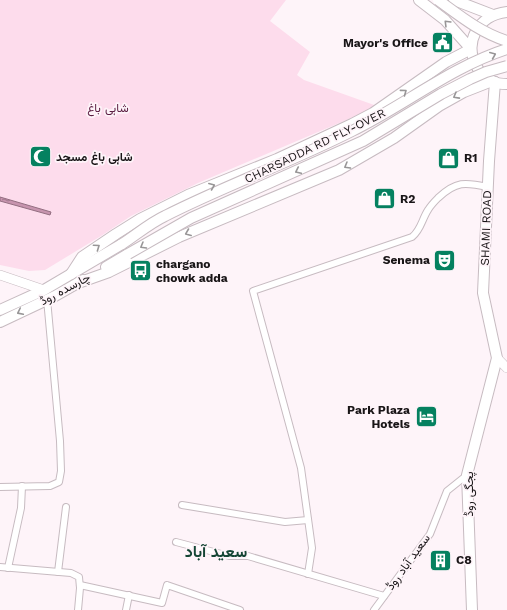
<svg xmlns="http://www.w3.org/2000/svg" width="507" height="610" font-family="'Work Sans',Vazirmatn,sans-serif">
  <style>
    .park { fill: #fddcec }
    .water { fill: url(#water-ripples); stroke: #936e81 }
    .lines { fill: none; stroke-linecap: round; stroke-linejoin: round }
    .street-casing { stroke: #c7bbc1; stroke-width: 8 }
    .secondary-casing { stroke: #c7bbc1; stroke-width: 10 }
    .primary-casing { stroke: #c7bbc1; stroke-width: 12 }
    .street { stroke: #fff; stroke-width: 6 }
    .secondary { stroke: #fff; stroke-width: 9 }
    .primary { stroke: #fff; stroke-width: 10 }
    .primary-bridge-casing { stroke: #c7bbc1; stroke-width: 12; stroke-linecap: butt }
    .primary-bridge { stroke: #fff; stroke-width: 10 }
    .oneway { stroke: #989697 }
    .labels { text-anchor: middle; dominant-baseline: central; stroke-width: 3.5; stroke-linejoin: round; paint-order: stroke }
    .poi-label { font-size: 12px; font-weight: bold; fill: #191517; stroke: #fef4f9; text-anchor: start }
    .park-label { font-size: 12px; fill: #5a1c41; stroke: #fef4f9 }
    .street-label { font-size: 12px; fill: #191517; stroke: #fef4f9 }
    .district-label { font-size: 16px; font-weight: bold; fill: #154635; stroke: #fef4f9 }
  </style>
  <defs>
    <pattern id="water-ripples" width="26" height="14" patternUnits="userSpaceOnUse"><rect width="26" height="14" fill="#c794ae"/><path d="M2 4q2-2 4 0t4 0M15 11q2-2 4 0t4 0" fill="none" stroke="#a1788d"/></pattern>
  </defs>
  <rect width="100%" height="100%" fill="#fef4f9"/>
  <polygon class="park" points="0,0 286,0 270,21 310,52 297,75 304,80 377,106 344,121 198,183 131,216 101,236 45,270 29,271 0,265"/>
  <polygon class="water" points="0,197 51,212 50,215 0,201"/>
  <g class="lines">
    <defs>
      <g id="street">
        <polyline points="0,487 50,486 59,482 61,471 60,441 47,299"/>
        <polyline points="182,505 285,522 308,520"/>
        <polyline points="176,542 229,556 248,556 384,596"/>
        <polyline points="0,567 71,573 79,577 80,588 78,610"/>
        <polyline points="8,568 21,508 22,486"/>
        <polyline points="58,572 66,507"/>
        <path d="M308,574L312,548L301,468L253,291L412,237C421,230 422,219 428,210C431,205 435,201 438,198C456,181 465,182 488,187"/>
        <polyline points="80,585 162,603 167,585 240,610"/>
        <polyline points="126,610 129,595"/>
        <polyline points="374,610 430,534 447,491 467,475"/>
      </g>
      <g id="secondary">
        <polyline points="0,275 44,290"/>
        <polyline points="497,358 507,368"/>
      </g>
      <g id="primary">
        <polyline points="454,0 493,15"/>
        <path d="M507,12C478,15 462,43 478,69C482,74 488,80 495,82C498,84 503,84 507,84"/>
        <polyline points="106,267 128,254"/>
        <polyline points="71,274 82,257 116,234 140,219 188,195 277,159 352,124 373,113 446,62 471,49 445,20 419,0"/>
        <polyline points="78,283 109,272 179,237 339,170 394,138 439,106 464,92 492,81"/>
        <polyline points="0,310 44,290 122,244"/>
        <polyline points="0,322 55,296 83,280"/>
        <polyline points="472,610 467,475 497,358 483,293 489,161 495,82"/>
      </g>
    </defs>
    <use href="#street" class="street-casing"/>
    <use href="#secondary" class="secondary-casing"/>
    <use href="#primary" class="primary-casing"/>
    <use href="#street" class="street"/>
    <use href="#secondary" class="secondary"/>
    <use href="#primary" class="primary"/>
    <defs>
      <g id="primary-bridge">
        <path d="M438,0C460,16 481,33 507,41"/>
        <path d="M122,244C136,235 150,223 165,216C226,185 291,162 352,131C405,105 451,67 507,49"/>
        <polyline points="128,254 191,218 363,141 441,94 470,79 486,72 507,66"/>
      </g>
    </defs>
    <use href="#primary-bridge" class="primary-bridge-casing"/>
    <use href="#primary-bridge" class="primary-bridge"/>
  </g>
  <defs><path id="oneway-chevron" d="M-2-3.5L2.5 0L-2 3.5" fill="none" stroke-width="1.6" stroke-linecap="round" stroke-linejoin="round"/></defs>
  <g class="oneway">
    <use href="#oneway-chevron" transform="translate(447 23) rotate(-135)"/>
    <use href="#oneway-chevron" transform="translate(493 55) rotate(-23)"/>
    <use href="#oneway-chevron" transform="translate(404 92) rotate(-36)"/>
    <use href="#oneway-chevron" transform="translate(456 96) rotate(151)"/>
    <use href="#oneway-chevron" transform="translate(347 166) rotate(150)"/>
    <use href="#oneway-chevron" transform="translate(298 171) rotate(155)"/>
    <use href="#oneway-chevron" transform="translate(212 186) rotate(-22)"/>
    <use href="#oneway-chevron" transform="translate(188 233) rotate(158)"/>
    <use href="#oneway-chevron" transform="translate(143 246) rotate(150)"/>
    <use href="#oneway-chevron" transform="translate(97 247) rotate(-35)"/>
    <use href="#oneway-chevron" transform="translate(20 312) rotate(154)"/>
  </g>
  <defs>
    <symbol id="civic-square" viewBox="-11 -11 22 22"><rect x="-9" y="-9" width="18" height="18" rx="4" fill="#058160" stroke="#fef4f9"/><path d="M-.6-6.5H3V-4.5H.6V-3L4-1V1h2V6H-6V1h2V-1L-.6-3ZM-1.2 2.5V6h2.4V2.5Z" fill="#fff"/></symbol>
    <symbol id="mosque-square" viewBox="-11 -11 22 22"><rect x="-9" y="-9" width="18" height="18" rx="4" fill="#058160" stroke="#fef4f9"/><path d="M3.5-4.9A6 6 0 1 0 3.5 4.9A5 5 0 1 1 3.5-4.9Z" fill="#fff"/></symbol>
    <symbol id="shop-square" viewBox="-11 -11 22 22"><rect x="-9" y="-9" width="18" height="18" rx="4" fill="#058160" stroke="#fef4f9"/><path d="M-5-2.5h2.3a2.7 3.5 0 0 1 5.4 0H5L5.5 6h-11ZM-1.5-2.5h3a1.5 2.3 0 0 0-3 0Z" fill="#fff"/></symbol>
    <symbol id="theatre-square" viewBox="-11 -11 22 22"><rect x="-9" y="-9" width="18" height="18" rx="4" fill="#058160" stroke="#fef4f9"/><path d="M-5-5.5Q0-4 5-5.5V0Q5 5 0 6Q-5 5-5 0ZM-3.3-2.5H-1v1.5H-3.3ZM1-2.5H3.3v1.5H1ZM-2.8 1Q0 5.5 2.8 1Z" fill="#fff"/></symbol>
    <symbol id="bus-square" viewBox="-11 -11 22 22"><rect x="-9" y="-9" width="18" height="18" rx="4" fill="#058160" stroke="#fef4f9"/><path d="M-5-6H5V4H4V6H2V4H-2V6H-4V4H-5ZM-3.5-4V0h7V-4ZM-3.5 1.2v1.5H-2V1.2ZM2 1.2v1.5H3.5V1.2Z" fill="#fff"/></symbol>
    <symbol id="hotel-square" viewBox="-11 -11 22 22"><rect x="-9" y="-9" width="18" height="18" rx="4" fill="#058160" stroke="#fef4f9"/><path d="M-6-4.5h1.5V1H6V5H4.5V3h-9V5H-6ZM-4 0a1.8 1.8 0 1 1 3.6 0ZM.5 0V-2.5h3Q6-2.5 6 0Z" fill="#fff"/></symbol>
    <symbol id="building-square" viewBox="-11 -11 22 22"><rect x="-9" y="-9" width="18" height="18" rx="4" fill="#058160" stroke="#fef4f9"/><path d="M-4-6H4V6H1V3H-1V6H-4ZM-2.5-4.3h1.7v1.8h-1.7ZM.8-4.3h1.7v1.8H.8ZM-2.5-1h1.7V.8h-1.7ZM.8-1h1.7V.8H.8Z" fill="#fff"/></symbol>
  </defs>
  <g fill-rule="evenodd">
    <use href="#civic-square" x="430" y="30" width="25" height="25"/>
    <use href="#mosque-square" x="28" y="144" width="25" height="25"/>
    <use href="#shop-square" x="436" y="146" width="25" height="25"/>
    <use href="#shop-square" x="372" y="186" width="25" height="25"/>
    <use href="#theatre-square" x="432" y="248" width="25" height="25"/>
    <use href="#bus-square" x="128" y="258" width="25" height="25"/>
    <use href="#hotel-square" x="414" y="404" width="25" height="25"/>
    <use href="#building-square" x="428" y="548" width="25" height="25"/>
  </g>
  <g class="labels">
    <g class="poi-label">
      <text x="428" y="43" text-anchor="end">Mayor's Office</text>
      <text x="56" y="157">شاہی باغ مسجد</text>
      <text x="464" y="158">R1</text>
      <text x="400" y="199">R2</text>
      <text x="430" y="260" text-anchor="end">Senema</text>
      <text x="156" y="264">chargano<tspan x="156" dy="14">chowk adda</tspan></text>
      <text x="410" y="410" text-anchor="end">Park Plaza<tspan x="410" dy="14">Hotels</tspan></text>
      <text x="456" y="560">C8</text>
    </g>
    <g class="park-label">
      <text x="108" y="108">شاہی باغ</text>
    </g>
    <g class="street-label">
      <text transform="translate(315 146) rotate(-26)">CHARSADDA RD FLY-OVER</text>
      <text transform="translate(486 228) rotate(-88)">SHAMI ROAD</text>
      <text transform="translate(65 289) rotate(-28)">چارسدہ روڈ</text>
      <text transform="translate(469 494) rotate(-90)">پجگی روڈ</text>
      <text transform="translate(408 562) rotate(-54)">سعید آباد روڈ</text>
    </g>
    <g class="district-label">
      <text x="216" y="551">سعید آباد</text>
    </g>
  </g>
</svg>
